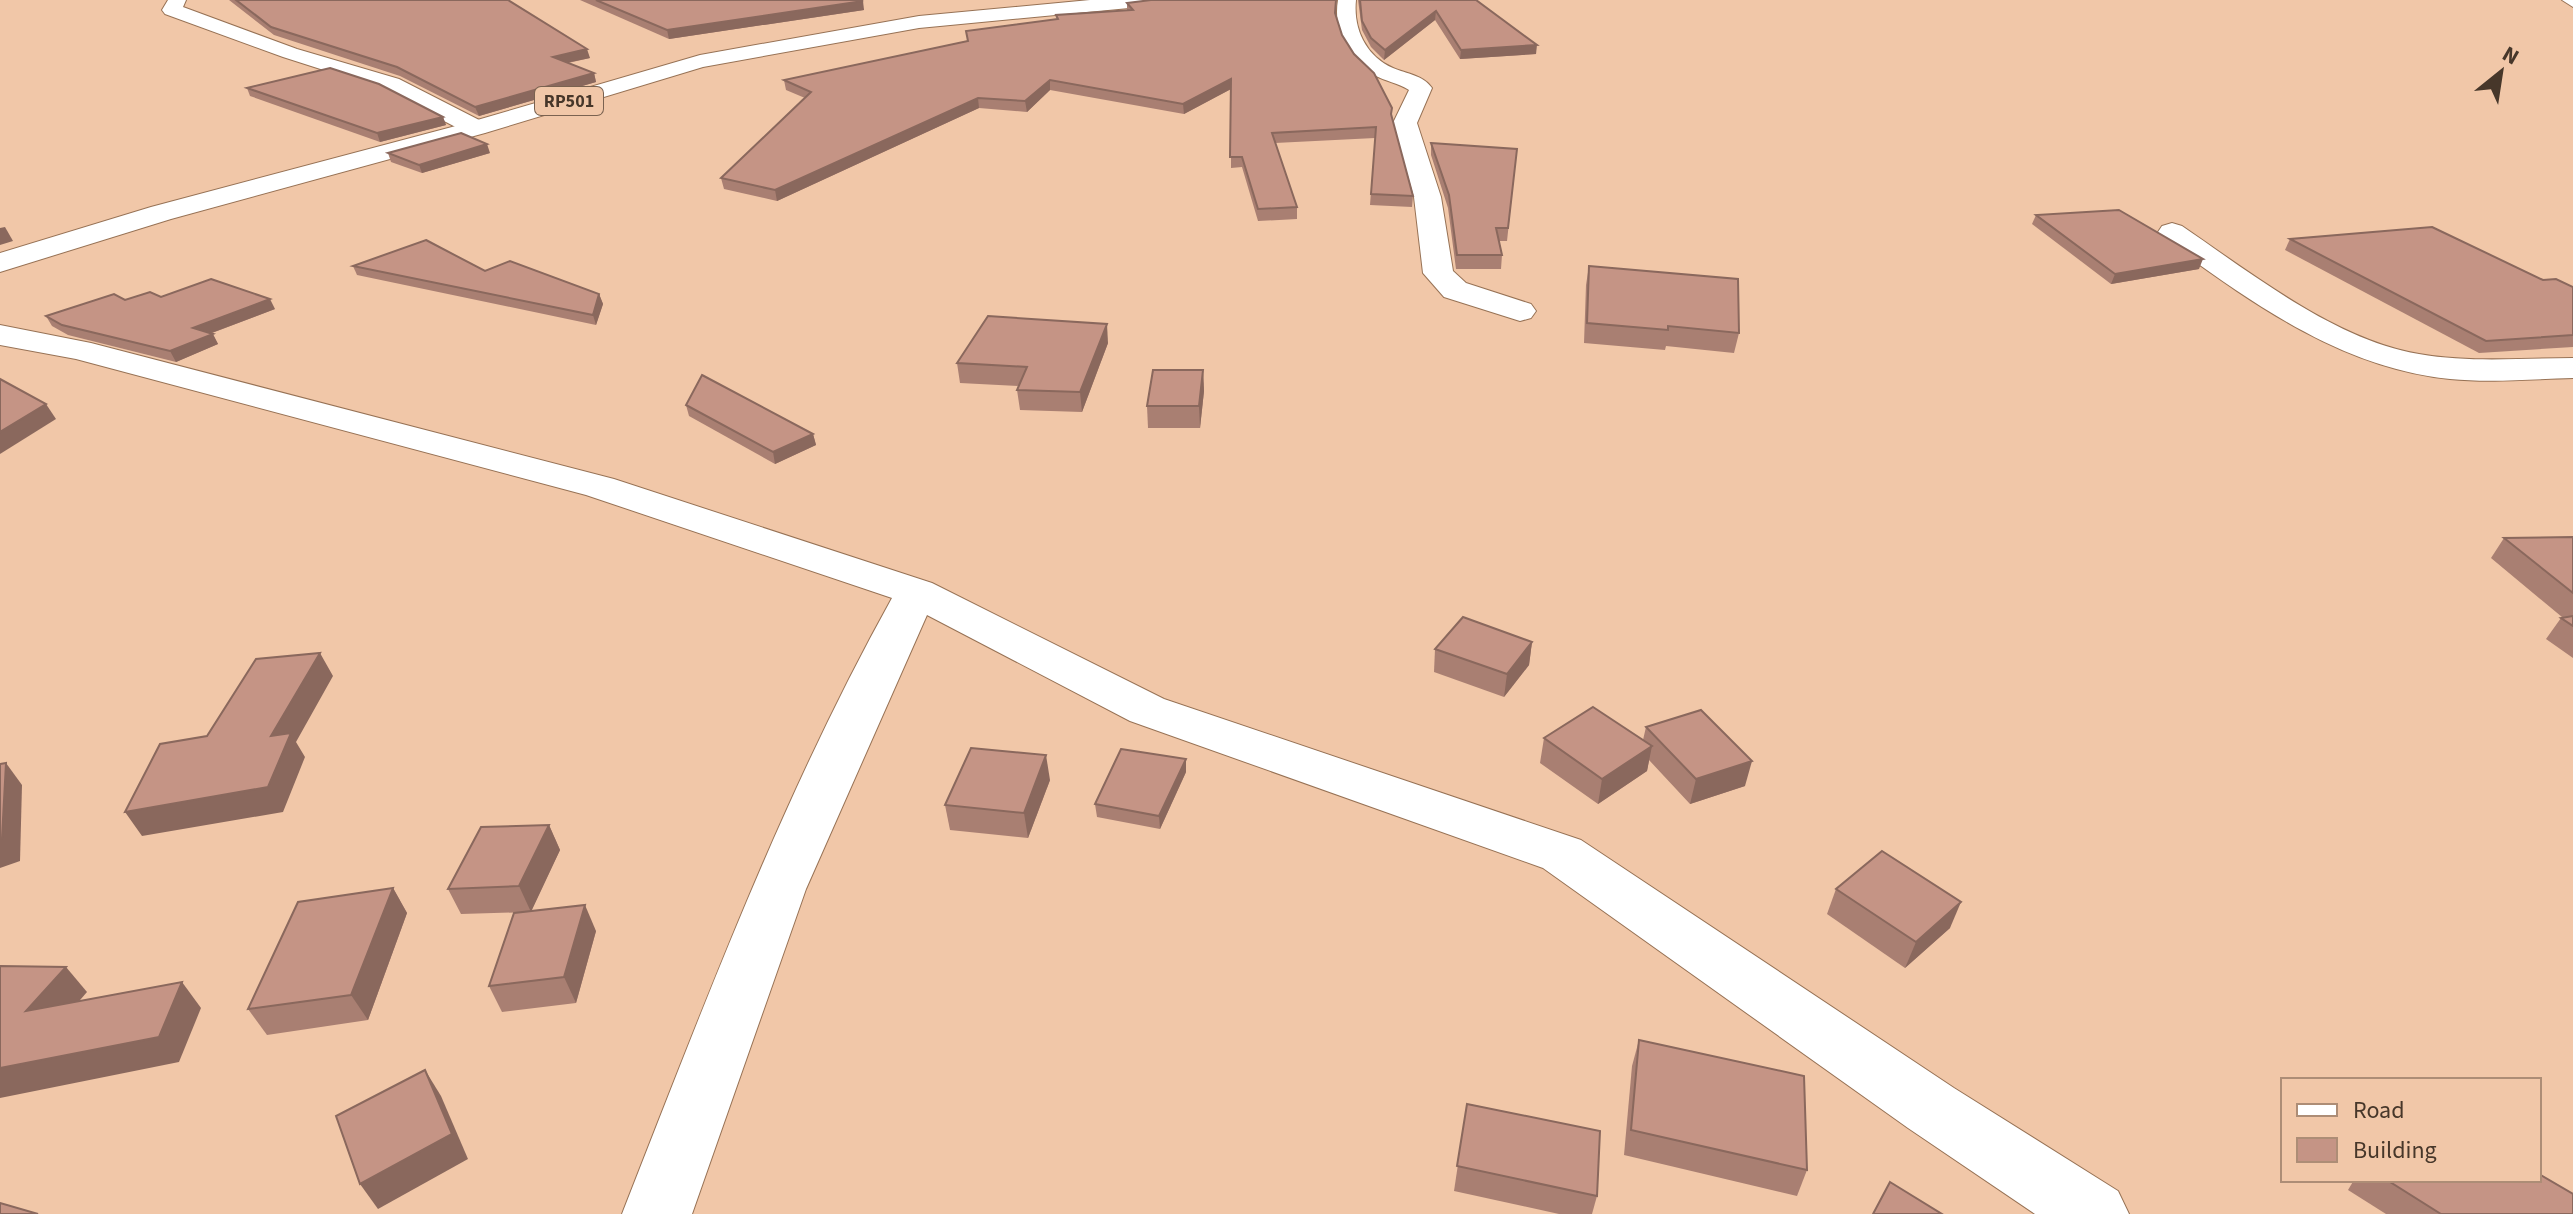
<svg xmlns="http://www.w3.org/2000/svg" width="2573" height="1214" font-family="'Source Sans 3',sans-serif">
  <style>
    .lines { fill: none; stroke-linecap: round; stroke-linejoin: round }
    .minor-casing { stroke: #977255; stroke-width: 2 }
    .primary-casing { stroke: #977255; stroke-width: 2 }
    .minor { fill: #fff; fill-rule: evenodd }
    .primary { fill: #fff; fill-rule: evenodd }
    .wall { fill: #a97f72 }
    .shaded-wall { fill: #8a685d }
    .building { fill: #c59485; stroke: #8a685d; stroke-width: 2 }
    .labels { text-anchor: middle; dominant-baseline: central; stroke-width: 7; stroke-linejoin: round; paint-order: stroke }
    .shield { fill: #f1c7a8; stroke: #7a6250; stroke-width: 2 }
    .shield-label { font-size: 18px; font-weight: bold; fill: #47372a }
  </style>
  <rect width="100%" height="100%" fill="#f1c7a8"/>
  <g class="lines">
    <defs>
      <g id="minor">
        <polygon points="168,0 186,0 183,7 297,49 399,79 485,123 488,128 485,133 467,133 383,89 283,57 165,14 162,10"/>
        <path d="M1338,0H1356C1353,29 1366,56 1393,68C1407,74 1423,75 1432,88L1417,123L1441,197L1453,271L1466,283L1531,304L1536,311L1531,318L1520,321L1444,297L1423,273L1414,197L1393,123L1409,90C1398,83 1385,81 1374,75C1347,60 1333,29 1338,0Z"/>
        <polygon points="2562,0 2573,0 2573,7"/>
        <path d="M2172,223L2182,226C2251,273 2335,340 2419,354C2470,363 2522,358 2573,358V378C2532,379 2491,383 2450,379C2339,368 2250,301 2162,238L2158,232L2162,226Z"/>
        <path d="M0,325L91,343L614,479L932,583L1164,699L1581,840L1954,1088L2118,1191L2129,1214H2035L1908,1128L1543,868L1130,721L927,615L806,889L692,1214H622C704,1005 783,794 892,598L586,495L76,359L0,345Z"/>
      </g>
      <polygon id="primary" points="1090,0 1159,0 1150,6 919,28 703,67 485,133 171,219 0,272 0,253 151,207 467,123 700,55 919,16"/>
    </defs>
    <use href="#minor" class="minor-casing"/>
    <use href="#primary" class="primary-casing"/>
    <use href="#minor" class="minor"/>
    <use href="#primary" class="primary"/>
  </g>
  <g class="wall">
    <polygon points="229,0 508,0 590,58 568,63 594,73 596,82 479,116 400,76 274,35"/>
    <polygon points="580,0 860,0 864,10 669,39"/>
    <polygon points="1358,0 1476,0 1536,54 1460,59 1435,20 1384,60 1371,47 1362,30"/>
    <polygon points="1127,3 1335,14 1342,35 1392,118 1413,196 1412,207 1370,205 1375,138 1275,143 1297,207 1297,219 1258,221 1242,167 1231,168 1231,89 1184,114 1050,90 1027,112 979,108 777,201 724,189 721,178 805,98 786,90 784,80 967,41 1057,19 1056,15 1127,11"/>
    <polygon points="247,88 443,117 446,125 380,142 250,96"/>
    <polygon points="1431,143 1517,149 1507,241 1499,241 1502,255 1501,269 1456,269 1448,208 1431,155"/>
    <polygon points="388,153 490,153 422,173 391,162"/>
    <polygon points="2036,215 2199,269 2111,284 2032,224"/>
    <polygon points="2290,239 2543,280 2573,287 2573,347 2479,353 2285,250"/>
    <polygon points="353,266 485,271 599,294 603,304 596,325 357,275"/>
    <polygon points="1589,266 1739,333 1734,353 1666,346 1665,350 1584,343 1586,285"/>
    <polygon points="161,297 275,309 212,333 218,344 176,362 68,335 52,326 46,316 125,300"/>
    <polygon points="1108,343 1082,412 1020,410 1017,390 1019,386 960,383 957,363"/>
    <polygon points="1203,370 1204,391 1200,428 1148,428 1147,406"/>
    <polygon points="686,405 813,434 816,445 775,464 689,416"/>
    <polygon points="2573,537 2573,658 2546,639 2561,618 2562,617 2491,558 2504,538"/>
    <polygon points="1532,642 1529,665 1504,697 1434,672 1435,649"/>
    <polygon points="1646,727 1745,786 1690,804 1649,760 1647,771 1598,804 1540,763 1544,738 1643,740"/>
    <polygon points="1186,772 1160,829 1097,817 1095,804"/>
    <polygon points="1050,780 1028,838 950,830 945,805"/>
    <polygon points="549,825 560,850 531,911 596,931 576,1003 502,1012 489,986 530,912 461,914 448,889"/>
    <polygon points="393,888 407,913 368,1020 267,1035 248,1009"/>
    <polygon points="1836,889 1950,928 1905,968 1827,914"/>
    <polygon points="1639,1040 1807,1170 1797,1196 1624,1155 1632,1066"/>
    <polygon points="1467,1104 1597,1196 1592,1214 1559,1214 1454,1191"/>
    <polygon points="2354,1180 2539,1180 2573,1214 2386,1214 2348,1190"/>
  </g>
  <g class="shaded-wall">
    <polygon points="863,1 864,10 669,39 667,30"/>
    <polygon points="1436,11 1435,20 1384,60 1385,50"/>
    <polygon points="1537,45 1536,54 1460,59 1461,50"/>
    <polygon points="587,49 590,58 556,65 553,57"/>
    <polygon points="594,73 596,82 479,116 475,107"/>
    <polygon points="1231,79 1231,89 1184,114 1183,104"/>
    <polygon points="1050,80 1050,90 1027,112 1025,101"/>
    <polygon points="978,98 979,108 777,201 775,190"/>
    <polygon points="443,117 446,125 380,142 377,133"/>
    <polygon points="487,144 490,153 422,173 419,165"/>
    <polygon points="5,227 13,241 0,245 0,228"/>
    <polygon points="2203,259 2199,269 2111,284 2115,274"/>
    <polygon points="599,294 603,304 596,325 593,315"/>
    <polygon points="270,299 275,309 198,338 193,328"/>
    <polygon points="1107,324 1108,343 1082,412 1080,392"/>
    <polygon points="213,334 218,344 176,362 170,351"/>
    <polygon points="1203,370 1204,391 1200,428 1199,406"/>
    <polygon points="46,404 56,419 0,454 0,432"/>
    <polygon points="813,434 816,445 775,464 773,452"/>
    <polygon points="1532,642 1529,665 1504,697 1507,674"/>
    <polygon points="320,653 333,676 296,742 305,757 283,812 142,836 125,812 271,736"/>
    <polygon points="1652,746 1647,771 1598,804 1602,779"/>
    <polygon points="1046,755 1050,780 1028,838 1024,813"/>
    <polygon points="1186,759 1186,772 1160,829 1159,816"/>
    <polygon points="1752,761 1745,786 1690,804 1696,779"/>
    <polygon points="6,763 22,785 20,861 0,868 0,839"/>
    <polygon points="549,825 560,850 531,912 519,886"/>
    <polygon points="393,888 407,913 368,1020 351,995"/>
    <polygon points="1961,902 1950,928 1905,968 1916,942"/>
    <polygon points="585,905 596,931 576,1003 564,977"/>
    <polygon points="66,967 87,992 48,1037 26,1011"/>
    <polygon points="182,982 201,1008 179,1062 0,1098 0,1068"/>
    <polygon points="425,1070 441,1096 468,1159 378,1209 360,1184"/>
  </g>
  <g class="building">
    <polygon points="236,0 508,0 587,49 553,57 594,73 475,107 397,67 271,27"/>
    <polygon points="596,0 860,0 863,1 667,30"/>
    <polygon points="1151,0 1336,0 1335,13 1342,35 1354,54 1374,73 1392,108 1391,114 1413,196 1371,194 1376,127 1272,133 1297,207 1258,209 1242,157 1230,157 1231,79 1183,104 1050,80 1025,101 978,98 775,190 721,178 811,92 784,80 968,41 966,31 1058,19 1056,15 1133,10 1127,3"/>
    <polygon points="1360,0 1476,0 1537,45 1461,50 1436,11 1385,50 1371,38 1362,21"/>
    <polygon points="330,68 379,84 443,117 377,133 247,88"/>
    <polygon points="461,133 487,144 419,165 388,153"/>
    <polygon points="1431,143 1517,149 1508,228 1496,228 1502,255 1457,255 1449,195"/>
    <polygon points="2119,210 2203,259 2115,274 2036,215"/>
    <polygon points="2432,227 2543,280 2556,279 2573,287 2573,335 2486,341 2290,239"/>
    <polygon points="426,240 485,271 510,261 599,294 593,315 353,266"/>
    <polygon points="1589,266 1738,279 1739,333 1668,326 1668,330 1587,323"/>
    <polygon points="211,279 270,299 193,328 213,334 170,351 62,325 46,316 114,294 125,300 150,292 161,297"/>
    <polygon points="988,316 1107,324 1080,392 1017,390 1027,367 957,363"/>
    <polygon points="1153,370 1203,370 1199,406 1147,406"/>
    <polygon points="702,375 813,434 773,452 686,405"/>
    <polygon points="0,379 46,404 0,432"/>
    <polygon points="2573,537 2573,593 2504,538"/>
    <polygon points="2573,616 2573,626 2561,618"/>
    <polygon points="1463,617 1532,642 1507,674 1435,649"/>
    <polygon points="320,653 271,736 291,733 268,787 125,812 160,744 207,736 256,659"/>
    <polygon points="1593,707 1652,746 1602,779 1544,738"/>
    <polygon points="1701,710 1752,761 1696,779 1646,727"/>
    <polygon points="971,748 1046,755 1024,813 945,805"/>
    <polygon points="1121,749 1186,759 1159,816 1095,804"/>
    <polygon points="6,763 2,838 0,839 0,764"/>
    <polygon points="549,825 519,886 448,889 481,827"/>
    <polygon points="1882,851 1961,902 1916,942 1836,889"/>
    <polygon points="393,888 351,995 248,1009 298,902"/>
    <polygon points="585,905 564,977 489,986 514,913"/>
    <polygon points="0,966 66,967 26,1011 182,982 159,1037 0,1068"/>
    <polygon points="1639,1040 1804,1076 1807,1170 1631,1130"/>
    <polygon points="425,1070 452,1134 360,1184 336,1116"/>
    <polygon points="1467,1104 1600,1131 1597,1196 1457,1166"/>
    <polygon points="2539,1174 2573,1194 2573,1214 2441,1214 2387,1180 2539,1180"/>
    <polygon points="1890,1182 1942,1214 1873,1214"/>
    <polygon points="0,1203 38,1214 0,1214"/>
  </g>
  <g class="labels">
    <rect class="shield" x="535" y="87" width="68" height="28" rx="6"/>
    <g class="shield-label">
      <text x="569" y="101">RP501</text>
    </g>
  </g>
  <rect x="2281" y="1078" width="260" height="104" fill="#f1c7a8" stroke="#ad8d76" stroke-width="2"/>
  <rect x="2297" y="1104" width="40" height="12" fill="#ffffff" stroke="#ad8d76" stroke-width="2"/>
  <text x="2353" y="1118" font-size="24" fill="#47372a">Road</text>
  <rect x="2297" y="1138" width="40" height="24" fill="#c59485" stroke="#ad8d76" stroke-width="2"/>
  <text x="2353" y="1158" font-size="24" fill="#47372a">Building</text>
  <g transform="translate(2501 72) rotate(30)" stroke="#f1c7a8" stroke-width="6" paint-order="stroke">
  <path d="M0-6L14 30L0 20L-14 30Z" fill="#47372a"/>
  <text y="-12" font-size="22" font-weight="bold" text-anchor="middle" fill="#47372a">N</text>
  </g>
</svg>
